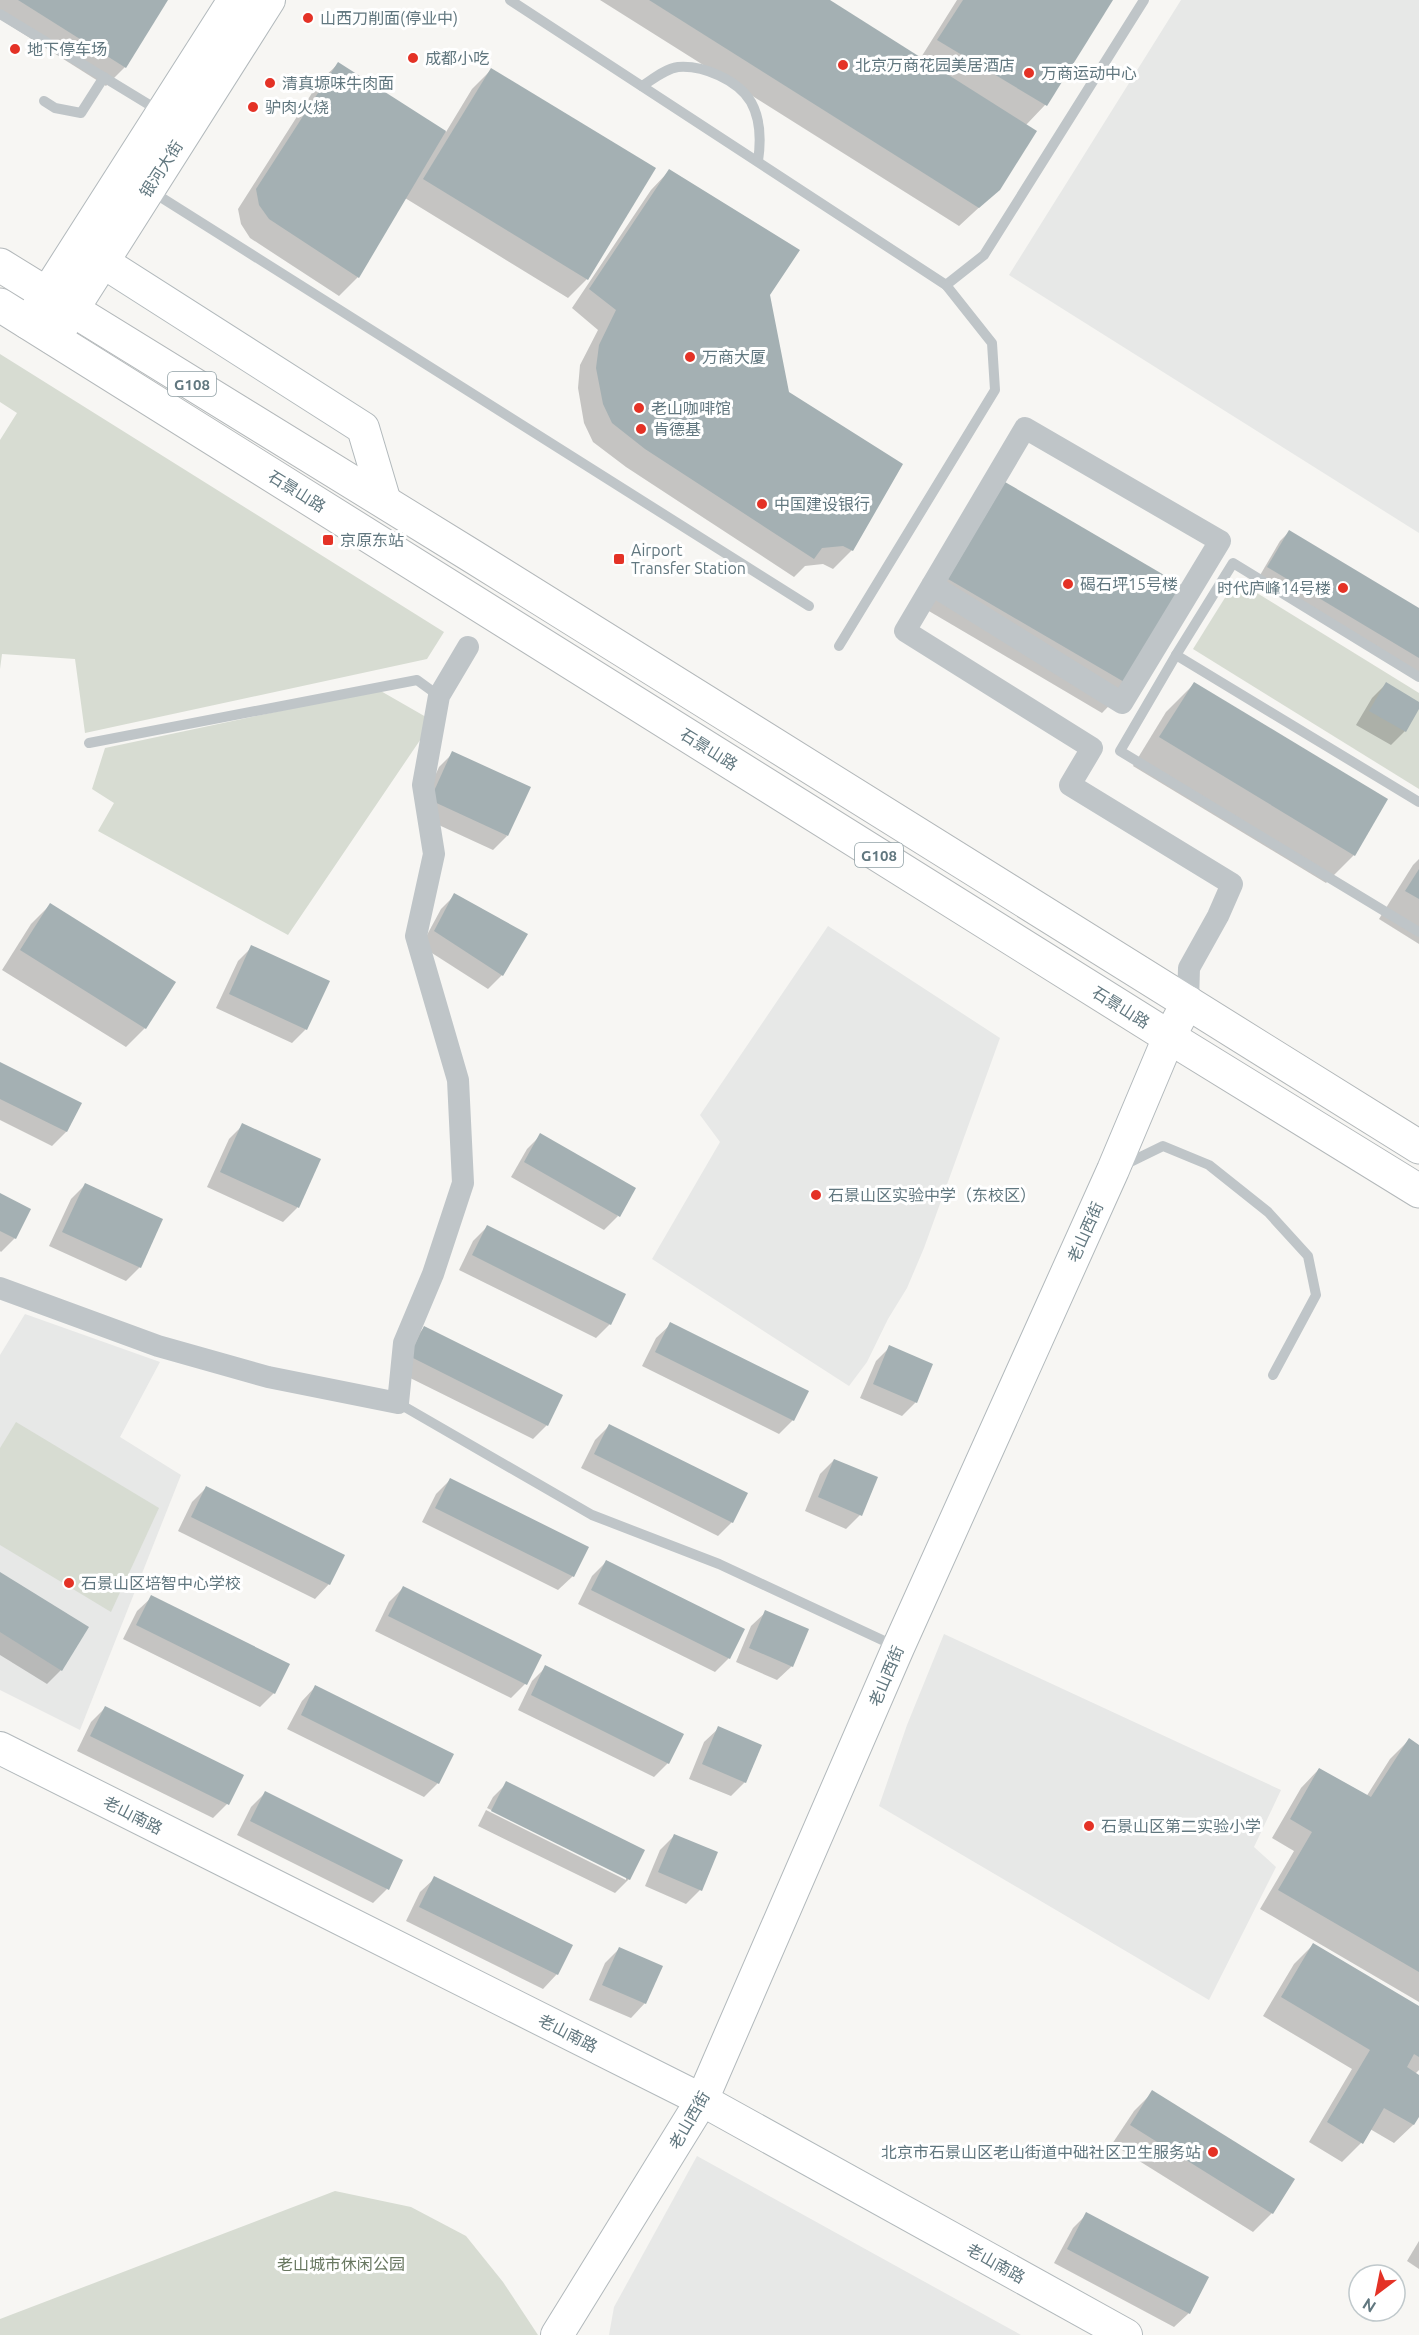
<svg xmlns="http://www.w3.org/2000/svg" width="1419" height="2335" font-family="Ubuntu,'Noto Sans SC',sans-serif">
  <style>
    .built { fill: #e7e8e7 }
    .green { fill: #d7dcd2 }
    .shadow { fill: #0003 }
    .building { fill: #a4b0b3 }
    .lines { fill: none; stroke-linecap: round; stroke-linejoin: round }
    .secondary-casing { stroke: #b2b9bc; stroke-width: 34 }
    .highway-casing { stroke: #b3b8ba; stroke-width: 35 }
    .lane { stroke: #bfc5c8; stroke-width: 10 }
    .street { stroke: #bfc5c8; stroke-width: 22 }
    .secondary { stroke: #fff; stroke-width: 32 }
    .highway { stroke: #fff; stroke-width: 33 }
    .poi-dot { fill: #e43226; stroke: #fff; stroke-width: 2 }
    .labels { text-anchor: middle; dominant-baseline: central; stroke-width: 6; stroke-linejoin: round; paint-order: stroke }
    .shield { fill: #fff; stroke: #90a0a5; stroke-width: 1.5 }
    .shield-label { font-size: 15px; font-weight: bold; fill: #61777f }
    .poi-label { font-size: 16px; fill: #61777f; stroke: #fff; text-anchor: start }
    .street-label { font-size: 16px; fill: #61777f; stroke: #fff }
    .park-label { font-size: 16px; fill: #687760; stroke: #fff }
  </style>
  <rect width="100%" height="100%" fill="#f7f6f3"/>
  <g class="built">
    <polygon points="1181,0 1419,0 1419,533 1009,275"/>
    <polygon points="828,926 1000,1038 924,1248 907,1288 888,1319 867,1362 849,1386 652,1259 720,1142 700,1115"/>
    <polygon points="25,1314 160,1362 120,1437 181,1475 80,1730 0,1690 0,1355"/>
    <polygon points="944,1634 1281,1790 1254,1847 1276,1867 1209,2000 879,1806 907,1725"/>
    <polygon points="697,2156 1021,2335 609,2335 614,2307"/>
  </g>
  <g class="green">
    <polygon points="0,354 444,632 427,659 85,733 75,659 2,654 0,669 0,440 17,413 0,402"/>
    <polygon points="1236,580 1419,693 1419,789 1193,649"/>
    <polygon points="379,690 433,721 288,935 98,831 114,803 92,789 105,748"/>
    <polygon points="16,1422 159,1508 111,1612 0,1545 0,1448"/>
    <polygon points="335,2191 411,2207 466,2236 503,2282 538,2335 0,2335 0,2319"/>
  </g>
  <g class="shadow">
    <polygon points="0,0 167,0 125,67 106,86 0,19"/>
    <polygon points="600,0 827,0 920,59 957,0 1111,0 1045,105 1026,125 999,189 959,226"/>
    <polygon points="338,64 446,132 472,89 491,70 587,279 568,298 405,198 358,277 339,296 250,238 241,224 238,209 319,82"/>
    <polygon points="669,171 768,295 788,393 852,550 833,569 823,564 805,566 794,577 626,467 593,442 584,423 578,388 580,365 598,330 572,308 651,190"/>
    <polygon points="978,512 1129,685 1102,713 922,607"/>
    <polygon points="1289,532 1419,610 1419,673 1259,577 1280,541"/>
    <polygon points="1194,684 1354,855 1326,883 1133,766 1166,712"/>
    <polygon points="1386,684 1419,703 1405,731 1391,745 1356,725 1372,698"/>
    <polygon points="453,753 507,836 493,850 417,815 439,767"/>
    <polygon points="1419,859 1419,944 1379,919 1413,865"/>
    <polygon points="455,895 526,935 502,975 488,989 421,946 441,909"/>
    <polygon points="50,905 145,1028 126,1047 2,970 31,924"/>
    <polygon points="252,947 306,1029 292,1043 216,1008 238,961"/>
    <polygon points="0,1063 80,1103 66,1132 52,1146 0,1120"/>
    <polygon points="243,1125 319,1160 297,1208 283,1222 207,1187 229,1139"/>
    <polygon points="541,1135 618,1216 604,1230 511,1177 527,1149"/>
    <polygon points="85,1185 140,1267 126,1281 49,1246 71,1199"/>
    <polygon points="0,1195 15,1238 1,1252 0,1251"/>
    <polygon points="487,1227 610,1324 596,1338 459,1270 473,1241"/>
    <polygon points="671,1324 793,1420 779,1434 642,1366 656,1338"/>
    <polygon points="424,1328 547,1425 533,1439 396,1371 410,1342"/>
    <polygon points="890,1347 916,1402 902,1416 860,1398 876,1361"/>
    <polygon points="609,1426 732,1522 718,1536 581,1468 595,1440"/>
    <polygon points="834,1460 860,1515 846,1529 805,1511 820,1474"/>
    <polygon points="450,1480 573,1576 558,1590 422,1522 436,1494"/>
    <polygon points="206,1488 343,1556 329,1584 315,1599 178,1531 192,1502"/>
    <polygon points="606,1562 729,1658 715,1672 578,1604 592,1576"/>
    <polygon points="0,1574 61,1670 47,1684 0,1655"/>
    <polygon points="403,1588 539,1656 525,1684 511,1698 375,1631 389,1602"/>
    <polygon points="152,1597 274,1693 260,1707 123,1639 137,1611"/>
    <polygon points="766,1612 792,1666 777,1680 736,1662 751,1626"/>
    <polygon points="546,1667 668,1763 654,1777 518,1710 532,1681"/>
    <polygon points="316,1686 438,1783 424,1797 287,1729 302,1701"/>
    <polygon points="105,1708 242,1776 227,1804 213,1818 77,1751 91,1722"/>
    <polygon points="719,1728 745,1782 731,1796 689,1779 704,1742"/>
    <polygon points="1409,1740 1419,1747 1419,2002 1260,1909 1294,1851 1272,1838 1301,1788 1319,1769 1366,1797 1390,1759"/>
    <polygon points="507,1783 643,1851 629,1879 615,1893 478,1826 486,1810 626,1880 626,1876 487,1808 493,1797"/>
    <polygon points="265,1793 387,1889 373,1903 237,1835 251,1807"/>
    <polygon points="674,1836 700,1890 686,1904 645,1886 660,1850"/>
    <polygon points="435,1878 571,1946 557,1974 543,1989 406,1921 420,1892"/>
    <polygon points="1313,1945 1419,2007 1419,2070 1415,2074 1419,2076 1419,2114 1413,2125 1394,2143 1370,2129 1361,2143 1342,2162 1309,2142 1352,2069 1263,2016 1294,1964"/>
    <polygon points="619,1949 645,2003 631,2018 589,2000 605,1963"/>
    <polygon points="1153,2092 1293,2180 1272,2213 1253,2232 1112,2144 1134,2111"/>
    <polygon points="1087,2214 1189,2313 1174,2327 1054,2263 1073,2228"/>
    <polygon points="1419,2241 1419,2269 1407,2261"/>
  </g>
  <g class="building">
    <polygon points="18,0 168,0 126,68"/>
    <polygon points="649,0 830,0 1037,131 1000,190 979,208"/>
    <polygon points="963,0 1113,0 1047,106 937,40"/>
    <polygon points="338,62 446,131 359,278 269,219 259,205 256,189"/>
    <polygon points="491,68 656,168 588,280 423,179"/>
    <polygon points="669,169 800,250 770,295 789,392 903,464 853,551 843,546 822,548 814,559 645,449 612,423 603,404 596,368 599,345 616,310 589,289"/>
    <polygon points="1005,482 1188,589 1131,686 948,579"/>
    <polygon points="1289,530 1419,608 1419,658 1267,567"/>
    <polygon points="1194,682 1388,799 1355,856 1159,737"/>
    <polygon points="1386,682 1419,702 1419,709 1406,732 1369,711"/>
    <polygon points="452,751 531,787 508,836 430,800"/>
    <polygon points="1419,869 1419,899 1405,891"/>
    <polygon points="454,893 528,934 503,976 434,931"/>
    <polygon points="50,903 176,982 146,1029 20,950"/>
    <polygon points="251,945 330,981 307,1030 229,994"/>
    <polygon points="0,1062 82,1103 67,1132 0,1099"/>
    <polygon points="242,1123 321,1159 299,1208 220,1172"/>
    <polygon points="540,1133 636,1188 620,1217 524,1162"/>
    <polygon points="85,1183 163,1219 141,1268 62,1232"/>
    <polygon points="0,1193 31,1209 16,1239 0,1231"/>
    <polygon points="487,1225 626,1294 611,1325 472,1255"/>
    <polygon points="670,1322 809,1391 794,1421 655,1352"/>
    <polygon points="424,1326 563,1395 548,1426 409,1356"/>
    <polygon points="889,1345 933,1364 917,1403 873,1384"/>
    <polygon points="609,1424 748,1493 733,1523 594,1454"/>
    <polygon points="834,1459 878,1477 862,1516 818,1497"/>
    <polygon points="450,1478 589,1547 574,1577 435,1508"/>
    <polygon points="206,1486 345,1555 330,1585 191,1517"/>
    <polygon points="606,1560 745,1629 730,1659 591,1590"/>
    <polygon points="0,1572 89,1627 62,1671 0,1632"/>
    <polygon points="403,1586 542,1655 527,1685 388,1616"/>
    <polygon points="151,1595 290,1664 275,1694 136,1625"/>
    <polygon points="765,1610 809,1629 793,1667 749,1648"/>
    <polygon points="545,1665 684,1734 669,1764 531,1695"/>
    <polygon points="315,1685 454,1754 439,1784 301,1715"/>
    <polygon points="105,1706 244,1775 229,1805 90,1736"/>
    <polygon points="718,1726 762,1745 746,1783 702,1764"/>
    <polygon points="1409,1738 1419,1745 1419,1972 1278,1890 1312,1832 1290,1819 1319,1768 1371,1797"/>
    <polygon points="506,1781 645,1850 630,1880 491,1811"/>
    <polygon points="265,1791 403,1860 389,1890 250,1821"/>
    <polygon points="674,1834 718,1852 702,1891 658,1872"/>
    <polygon points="434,1876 573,1945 558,1975 419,1907"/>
    <polygon points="1313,1943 1419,2006 1419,2057 1414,2054 1407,2067 1419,2075 1419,2117 1414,2125 1384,2108 1363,2144 1327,2122 1370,2050 1281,1997"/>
    <polygon points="619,1947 663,1966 646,2004 602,1985"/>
    <polygon points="1152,2090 1295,2179 1273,2214 1130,2125"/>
    <polygon points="1086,2212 1209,2277 1190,2314 1067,2249"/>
  </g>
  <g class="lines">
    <defs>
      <g id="secondary">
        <polyline points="103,262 363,428 385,502"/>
        <polyline points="28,323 234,0"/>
        <polyline points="54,339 269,0"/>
        <polyline points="0,1748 702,2100 1126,2335"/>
        <polyline points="557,2335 702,2100 898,1648 1113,1170 1169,1037 1188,1002"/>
      </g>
      <g id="highway">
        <polyline points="0,265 472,556 1419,1147"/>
        <polyline points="0,305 1169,1037 1419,1191"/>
      </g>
    </defs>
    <use href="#secondary" class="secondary-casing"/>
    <use href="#highway" class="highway-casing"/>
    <g class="lane">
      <polyline points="510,0 946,285 984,255 1144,0"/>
      <polyline points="0,14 161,112"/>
      <path d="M642,86C653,79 665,69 678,67C703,65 738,80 751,102C761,120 761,141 758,161"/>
      <polyline points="44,101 55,108 81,113 104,77"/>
      <polyline points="151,191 809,606"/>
      <polyline points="839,646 995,390 992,343 946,285"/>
      <polyline points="1176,655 1233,563 1419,677"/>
      <polyline points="89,743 417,680 439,696"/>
      <polyline points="1419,802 1176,655 1120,751 1419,932"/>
      <polyline points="1122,1166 1163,1146 1209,1165 1268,1212 1308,1256 1316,1295 1273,1375"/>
      <polyline points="398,1403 592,1515 719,1564 895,1646"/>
    </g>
    <g class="street">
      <polyline points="932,585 1122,703 1220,541 1025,428 905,631 1092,748 1070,785 1232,884 1218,916 1189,968 1188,1002"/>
      <polyline points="0,1288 158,1346 268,1377 398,1403 404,1343 433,1274 463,1183 458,1080 416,936 434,854 423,785 439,696 468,647"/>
    </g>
    <use href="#secondary" class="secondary"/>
    <use href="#highway" class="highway"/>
  </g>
  <g class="poi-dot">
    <circle cx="308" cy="18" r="6"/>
    <circle cx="15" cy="49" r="6"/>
    <circle cx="413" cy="58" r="6"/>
    <circle cx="843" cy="65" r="6"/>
    <circle cx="1029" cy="73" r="6"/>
    <circle cx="270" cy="83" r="6"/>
    <circle cx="253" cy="107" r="6"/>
    <circle cx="690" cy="357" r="6"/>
    <circle cx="639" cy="408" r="6"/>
    <circle cx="641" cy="429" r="6"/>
    <circle cx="762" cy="504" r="6"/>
    <rect x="322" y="534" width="12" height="12" rx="3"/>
    <rect x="613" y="553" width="12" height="12" rx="3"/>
    <circle cx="1068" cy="584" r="6"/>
    <circle cx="1343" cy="588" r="6"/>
    <circle cx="816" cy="1195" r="6"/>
    <circle cx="69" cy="1583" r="6"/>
    <circle cx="1089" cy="1826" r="6"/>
    <circle cx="1213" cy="2152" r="6"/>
  </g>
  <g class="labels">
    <g class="shield">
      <rect x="168" y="372" width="48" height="24" rx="4.5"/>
      <rect x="855" y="843" width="48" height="24" rx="4.5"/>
    </g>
    <g class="shield-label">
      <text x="192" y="384">G108</text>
      <text x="879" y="855">G108</text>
    </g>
    <g class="poi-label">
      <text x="320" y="18">山西刀削面(停业中)</text>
      <text x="27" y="49">地下停车场</text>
      <text x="425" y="58">成都小吃</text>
      <text x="855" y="65">北京万商花园美居酒店</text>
      <text x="1041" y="73">万商运动中心</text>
      <text x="282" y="83">清真塬味牛肉面</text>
      <text x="265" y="107">驴肉火烧</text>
      <text x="702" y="357">万商大厦</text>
      <text x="651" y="408">老山咖啡馆</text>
      <text x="653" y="429">肯德基</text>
      <text x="774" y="504">中国建设银行</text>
      <text x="340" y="540">京原东站</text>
      <text x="631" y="550">Airport<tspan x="631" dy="18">Transfer Station</tspan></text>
      <text x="1080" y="584">碣石坪15号楼</text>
      <text x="1331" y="588" text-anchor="end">时代庐峰14号楼</text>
      <text x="828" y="1195">石景山区实验中学（东校区）</text>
      <text x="81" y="1583">石景山区培智中心学校</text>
      <text x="1101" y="1826">石景山区第二实验小学</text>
      <text x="1201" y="2152" text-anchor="end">北京市石景山区老山街道中础社区卫生服务站</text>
    </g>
    <g class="street-label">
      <text transform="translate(161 169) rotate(-57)">银河大街</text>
      <text transform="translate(297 491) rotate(32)">石景山路</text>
      <text transform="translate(709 749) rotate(32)">石景山路</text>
      <text transform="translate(1121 1007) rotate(32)">石景山路</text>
      <text transform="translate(1085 1232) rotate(-66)">老山西街</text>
      <text transform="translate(886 1676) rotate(-67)">老山西街</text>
      <text transform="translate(133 1815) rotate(27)">老山南路</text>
      <text transform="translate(568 2033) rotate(27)">老山南路</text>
      <text transform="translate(689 2120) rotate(-60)">老山西街</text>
      <text transform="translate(996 2263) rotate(29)">老山南路</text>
    </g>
    <g class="park-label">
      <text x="341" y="2264">老山城市休闲公园</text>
    </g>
  </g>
  <g transform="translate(1377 2293) rotate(212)"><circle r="28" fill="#ffffff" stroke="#c0c9cc" stroke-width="1.5"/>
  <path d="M0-4.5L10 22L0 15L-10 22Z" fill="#e43226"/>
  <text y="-9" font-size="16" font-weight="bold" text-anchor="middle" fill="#61777f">N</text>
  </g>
</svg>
